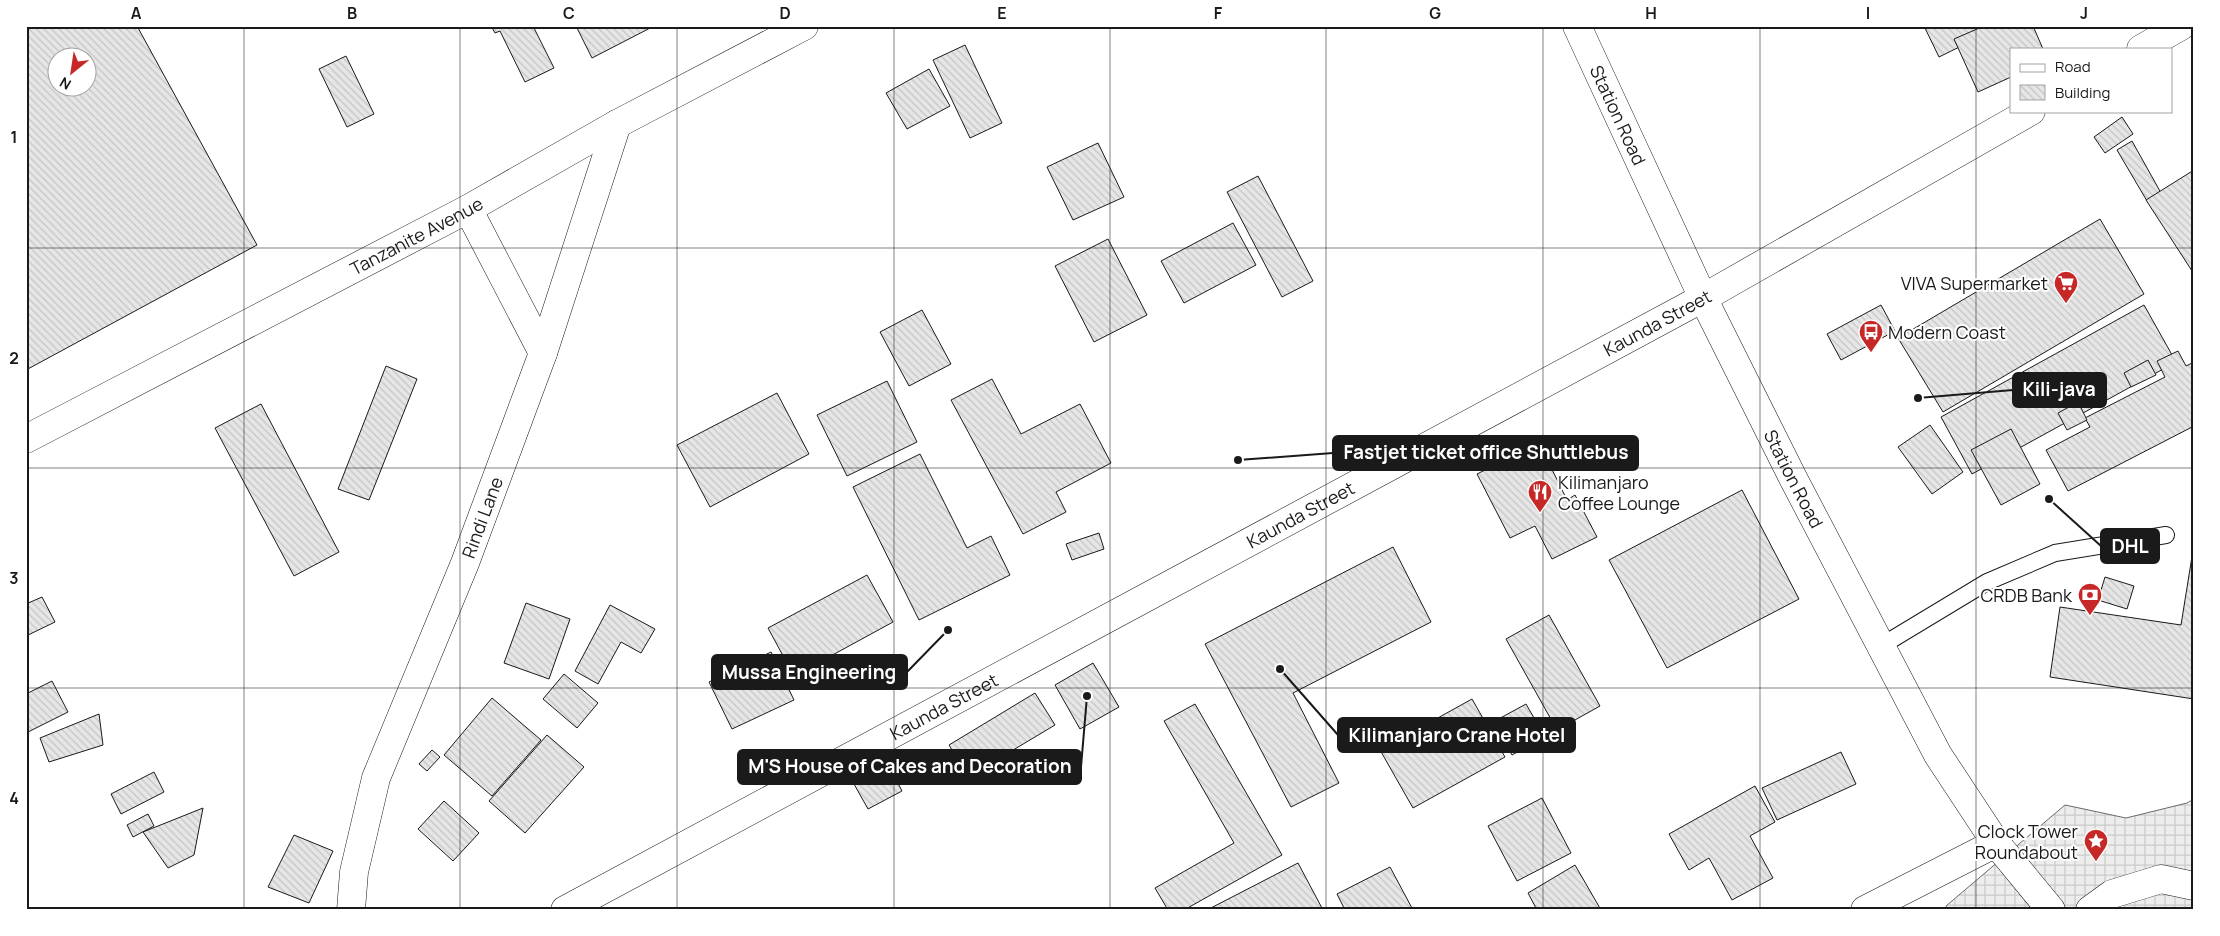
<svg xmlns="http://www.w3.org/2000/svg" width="2220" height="936" font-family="Manrope,sans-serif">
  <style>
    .plaza { fill: url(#plaza-grid); stroke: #6a6a6a }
    .building { fill: url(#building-back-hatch); stroke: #1a1a1a; fill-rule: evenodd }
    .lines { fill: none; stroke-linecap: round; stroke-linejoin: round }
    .service-casing { stroke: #1a1a1a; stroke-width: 18 }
    .minor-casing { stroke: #1a1a1a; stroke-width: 29 }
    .secondary-casing { stroke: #1a1a1a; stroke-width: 29 }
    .service { stroke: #fff; stroke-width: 16 }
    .minor { stroke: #fff; stroke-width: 28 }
    .secondary { stroke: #fff; stroke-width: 28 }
    .grid { fill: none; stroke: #1a1a1a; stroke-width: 1; stroke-opacity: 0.55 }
    .labels { text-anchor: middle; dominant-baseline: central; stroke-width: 4; stroke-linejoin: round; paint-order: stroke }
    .street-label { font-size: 18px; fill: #1a1a1a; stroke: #fff }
    .poi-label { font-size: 18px; fill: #1a1a1a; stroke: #fff; text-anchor: end }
    .leader { fill: none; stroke: #1a1a1a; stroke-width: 2 }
    .callout-dot { fill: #1a1a1a; stroke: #fff; stroke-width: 2 }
    .callout { fill: #1a1a1a; stroke: #1a1a1a; stroke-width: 2 }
    .callout-label { font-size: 19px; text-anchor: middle; font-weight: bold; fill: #fff }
    .neatline { fill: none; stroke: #1a1a1a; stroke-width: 2 }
    .grid-label { font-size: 16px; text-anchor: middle; font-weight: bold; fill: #1a1a1a }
  </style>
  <defs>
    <pattern id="plaza-grid" width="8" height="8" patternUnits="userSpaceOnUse" patternTransform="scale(1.25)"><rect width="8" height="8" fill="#ededed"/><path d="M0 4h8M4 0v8" fill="none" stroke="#cbcbcb"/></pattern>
    <pattern id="building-back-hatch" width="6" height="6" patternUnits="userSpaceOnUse" patternTransform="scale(1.25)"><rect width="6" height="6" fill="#e6e6e6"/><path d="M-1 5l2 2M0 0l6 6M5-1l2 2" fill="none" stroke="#c5c5c5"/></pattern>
  </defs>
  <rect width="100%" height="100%" fill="#fff"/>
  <polygon class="plaza" points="2194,799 2194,910 1947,910 1946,906 2065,805 2126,818 2187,803"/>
  <g class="building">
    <path d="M26,26H137L257,245L26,370ZM58,58H88V88H58Z"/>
    <polygon points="491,26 533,26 554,68 525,82 500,31 495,33"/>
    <polygon points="576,26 654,26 592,58"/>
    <polygon points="1924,26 2002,26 1939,57"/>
    <polygon points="1984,26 2033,26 2043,49 2011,49 2011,77 1978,92 1954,39"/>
    <polygon points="965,45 1002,123 970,138 933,60"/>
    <polygon points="346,56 374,114 347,127 319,69"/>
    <polygon points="929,69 950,106 907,129 886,93"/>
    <polygon points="2122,117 2133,134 2105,153 2094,137"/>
    <polygon points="2132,141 2161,193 2147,201 2117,150"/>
    <polygon points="1098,143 1124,197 1073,220 1047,167"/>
    <polygon points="2194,170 2194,274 2146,200"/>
    <polygon points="1258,176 1313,281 1282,297 1227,192"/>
    <polygon points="2100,219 2144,294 1943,412 1898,338"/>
    <polygon points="1233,223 1256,265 1184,303 1161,261"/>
    <polygon points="1108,239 1147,315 1094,342 1055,266"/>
    <polygon points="1881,305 1895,331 1841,360 1827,334"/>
    <polygon points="2144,305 2176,362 1972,474 1941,417"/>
    <polygon points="922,310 951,364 909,386 880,332"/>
    <polygon points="2178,351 2186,366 2194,362 2194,426 2068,491 2046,450 2090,427 2085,418 2165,377 2157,361"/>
    <polygon points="2148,360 2156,375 2131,387 2124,373"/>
    <polygon points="386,366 417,379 369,500 338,489"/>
    <polygon points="992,379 1021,434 1080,404 1111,463 1056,492 1066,512 1023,534 951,400"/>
    <polygon points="887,381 917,442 847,476 817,415"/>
    <polygon points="777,393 809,454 710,507 677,445"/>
    <polygon points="2078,402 2087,420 2067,430 2058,413"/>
    <polygon points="261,404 339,552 294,576 215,428"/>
    <polygon points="1930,425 1963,472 1932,494 1898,447"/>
    <polygon points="2011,429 2040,484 2001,505 1971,450"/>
    <polygon points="1539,443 1567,500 1575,495 1597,537 1552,559 1535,526 1510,538 1477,474"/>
    <polygon points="920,454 967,548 991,536 1010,575 919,620 853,487"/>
    <polygon points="1742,490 1799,599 1667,668 1609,560"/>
    <polygon points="1099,533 1104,549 1072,560 1066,544"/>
    <polygon points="2194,544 2194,699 2050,677 2060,607 2181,625"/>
    <polygon points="1393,547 1431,622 1293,693 1339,783 1291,807 1205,644"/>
    <polygon points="867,575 893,622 794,676 768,628"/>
    <polygon points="2105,577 2134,586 2127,609 2098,600"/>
    <polygon points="42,597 55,622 26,636 26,604"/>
    <polygon points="526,603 570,619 549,679 504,663"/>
    <polygon points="610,605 655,629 641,653 621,642 598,684 575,671"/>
    <polygon points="1549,615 1600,706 1557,730 1506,639"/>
    <polygon points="771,652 794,700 732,729 709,682"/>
    <polygon points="1093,663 1119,707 1080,729 1055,685"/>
    <polygon points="564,674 598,703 577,728 543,699"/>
    <polygon points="52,681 68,712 26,733 26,694"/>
    <polygon points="1035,693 1055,725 968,777 949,745"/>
    <polygon points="492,698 541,740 492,796 444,755"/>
    <polygon points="1472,699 1505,757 1413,808 1380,750"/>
    <polygon points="1195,704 1282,855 1184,910 1168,910 1155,888 1234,843 1164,721"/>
    <polygon points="1526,704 1545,737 1512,755 1493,722"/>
    <polygon points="99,714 103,745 49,762 40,738"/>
    <polygon points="547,735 584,767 525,833 489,801"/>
    <polygon points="432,750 440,757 427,771 419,764"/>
    <polygon points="1841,752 1856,784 1777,820 1762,788"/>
    <polygon points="889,766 902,791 868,809 854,784"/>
    <polygon points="154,772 164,792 121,814 111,794"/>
    <polygon points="1755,786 1775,822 1750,836 1773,878 1732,900 1709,858 1689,870 1669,834"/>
    <polygon points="1542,798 1571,853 1517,881 1488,826"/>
    <polygon points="444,801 479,833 453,861 418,829"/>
    <polygon points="203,808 194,855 168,868 143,832"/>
    <polygon points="148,814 154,826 133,837 127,825"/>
    <polygon points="294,835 333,851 309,903 268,887"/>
    <polygon points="1298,863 1323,910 1207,910"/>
    <polygon points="1575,865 1601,910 1537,910 1528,893"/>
    <polygon points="1390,867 1413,910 1345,910 1337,894"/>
  </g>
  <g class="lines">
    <defs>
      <polyline id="service" points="1881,646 1987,582 2055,553 2166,535"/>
      <g id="minor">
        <path id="s1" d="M1577,26L1703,298L1793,478L1938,755L1996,843L2051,910"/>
        <polyline points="2141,49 2181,26"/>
        <polyline points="468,209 543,353"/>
        <path id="s2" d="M26,439L468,209L617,124L804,26"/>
        <path id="s3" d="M351,910L354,872L376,778L465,563L543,353L617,124"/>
        <path id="s4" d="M565,910L1703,298L2031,111"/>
        <polyline points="1865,910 1996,843"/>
      </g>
      <polyline id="secondary" points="2090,910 2112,894 2161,879 2194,886"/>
    </defs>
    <use href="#service" class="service-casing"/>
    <use href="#minor" class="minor-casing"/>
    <use href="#secondary" class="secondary-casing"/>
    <use href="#service" class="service"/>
    <use href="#minor" class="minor"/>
    <use href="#secondary" class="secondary"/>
  </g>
  <path class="grid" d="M244,26V910M460,26V910M677,26V910M894,26V910M1110,26V910M1326,26V910M1543,26V910M1760,26V910M1976,26V910M26,248H2194M26,468H2194M26,688H2194"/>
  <defs>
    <symbol id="supermarket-pin" viewBox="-11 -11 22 30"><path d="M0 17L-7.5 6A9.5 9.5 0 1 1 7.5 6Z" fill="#c62828" stroke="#fff"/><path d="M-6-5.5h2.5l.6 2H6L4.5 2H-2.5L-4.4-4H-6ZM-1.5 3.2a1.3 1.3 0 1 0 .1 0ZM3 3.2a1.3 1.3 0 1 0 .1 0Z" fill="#fff"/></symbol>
    <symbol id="bus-pin" viewBox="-11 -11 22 30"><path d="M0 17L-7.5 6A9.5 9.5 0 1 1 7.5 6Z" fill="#c62828" stroke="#fff"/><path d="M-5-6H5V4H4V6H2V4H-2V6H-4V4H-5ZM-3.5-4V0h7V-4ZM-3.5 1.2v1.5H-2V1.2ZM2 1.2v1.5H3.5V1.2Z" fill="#fff"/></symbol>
    <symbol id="restaurant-pin" viewBox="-11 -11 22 30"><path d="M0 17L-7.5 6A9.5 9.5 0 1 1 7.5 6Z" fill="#c62828" stroke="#fff"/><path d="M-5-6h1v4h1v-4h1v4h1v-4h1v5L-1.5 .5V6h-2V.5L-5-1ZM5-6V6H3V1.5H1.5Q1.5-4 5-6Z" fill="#fff"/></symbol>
    <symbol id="bank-pin" viewBox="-11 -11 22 30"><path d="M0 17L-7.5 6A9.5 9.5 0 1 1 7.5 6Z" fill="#c62828" stroke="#fff"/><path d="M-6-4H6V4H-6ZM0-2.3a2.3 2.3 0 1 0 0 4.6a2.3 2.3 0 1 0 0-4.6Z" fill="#fff"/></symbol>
    <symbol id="sight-pin" viewBox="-11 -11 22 30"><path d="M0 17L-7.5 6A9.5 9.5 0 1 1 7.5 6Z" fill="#c62828" stroke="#fff"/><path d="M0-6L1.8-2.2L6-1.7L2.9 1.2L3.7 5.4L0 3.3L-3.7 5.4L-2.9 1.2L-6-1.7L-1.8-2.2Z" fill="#fff"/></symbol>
  </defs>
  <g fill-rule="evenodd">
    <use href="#supermarket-pin" x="2052" y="269" width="28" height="38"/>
    <use href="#bus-pin" x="1857" y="318" width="28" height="38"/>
    <use href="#restaurant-pin" x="1526" y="478" width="28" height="38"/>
    <use href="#bank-pin" x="2076" y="581" width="28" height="38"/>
    <use href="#sight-pin" x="2082" y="827" width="28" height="38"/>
  </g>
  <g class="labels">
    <g class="street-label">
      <text stroke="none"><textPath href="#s1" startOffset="98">Station Road</textPath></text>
      <text stroke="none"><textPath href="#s2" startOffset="440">Tanzanite Avenue</textPath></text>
      <text stroke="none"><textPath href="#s4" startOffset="1240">Kaunda Street</textPath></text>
      <text stroke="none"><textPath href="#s1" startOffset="502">Station Road</textPath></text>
      <text stroke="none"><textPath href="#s4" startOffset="835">Kaunda Street</textPath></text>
      <text stroke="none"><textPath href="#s3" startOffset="416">Rindi Lane</textPath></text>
      <text stroke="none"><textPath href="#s4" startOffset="430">Kaunda Street</textPath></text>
    </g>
    <g class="poi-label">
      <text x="2048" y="283">VIVA Supermarket</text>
      <text x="1888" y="332" text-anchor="start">Modern Coast</text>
      <text x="1558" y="482" text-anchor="start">Kilimanjaro<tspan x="1558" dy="21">Coffee Lounge</tspan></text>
      <text x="2072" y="595">CRDB Bank</text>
      <text x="2078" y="831">Clock Tower<tspan x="2078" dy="21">Roundabout</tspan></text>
    </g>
  </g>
  <path class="leader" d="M1918 398L2013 390M1238 460L1333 453M2049 499L2101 546M948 630L907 672M1280 669L1338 735M1087 696L1081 767"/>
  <g class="callout-dot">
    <circle cx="1918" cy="398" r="5"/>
    <circle cx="1238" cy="460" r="5"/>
    <circle cx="2049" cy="499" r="5"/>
    <circle cx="948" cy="630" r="5"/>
    <circle cx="1280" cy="669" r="5"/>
    <circle cx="1087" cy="696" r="5"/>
  </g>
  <g class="callout">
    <rect x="2013" y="373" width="93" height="34" rx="5"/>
    <rect x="1333" y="436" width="305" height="34" rx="5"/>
    <rect x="2101" y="529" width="58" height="34" rx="5"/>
    <rect x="712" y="655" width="195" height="34" rx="5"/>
    <rect x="1338" y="718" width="237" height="34" rx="5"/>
    <rect x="738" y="750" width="343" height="34" rx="5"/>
  </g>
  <g class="callout-label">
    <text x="2059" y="396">Kili-java</text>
    <text x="1486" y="459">Fastjet ticket office Shuttlebus</text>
    <text x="2130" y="553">DHL</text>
    <text x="809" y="679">Mussa Engineering</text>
    <text x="1457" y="742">Kilimanjaro Crane Hotel</text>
    <text x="910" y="773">M'S House of Cakes and Decoration</text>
  </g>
  <rect width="2220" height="936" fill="none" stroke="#ffffff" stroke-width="55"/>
  <rect x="2010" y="48" width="162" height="65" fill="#ffffff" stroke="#a3a3a3"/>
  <rect x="2020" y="64" width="25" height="8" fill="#ffffff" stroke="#a3a3a3"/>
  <text x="2055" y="72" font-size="15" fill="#1a1a1a">Road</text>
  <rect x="2020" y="85" width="25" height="15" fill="url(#building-back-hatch)" stroke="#a3a3a3"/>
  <text x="2055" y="98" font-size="15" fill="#1a1a1a">Building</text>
  <g transform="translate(72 72) rotate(210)"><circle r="24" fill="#ffffff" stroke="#a3a3a3"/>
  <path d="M0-4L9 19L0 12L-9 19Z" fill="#c62828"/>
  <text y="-8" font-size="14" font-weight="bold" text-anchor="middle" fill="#1a1a1a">N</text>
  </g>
  <rect x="28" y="28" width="2164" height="880" class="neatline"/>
  <g class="grid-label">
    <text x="136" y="19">A</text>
    <text x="352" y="19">B</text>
    <text x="569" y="19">C</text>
    <text x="785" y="19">D</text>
    <text x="1002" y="19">E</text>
    <text x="1218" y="19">F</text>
    <text x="1435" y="19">G</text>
    <text x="1651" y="19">H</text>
    <text x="1868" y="19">I</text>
    <text x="2084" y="19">J</text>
    <text x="14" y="143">1</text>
    <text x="14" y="364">2</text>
    <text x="14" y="584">3</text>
    <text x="14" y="804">4</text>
  </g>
</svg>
